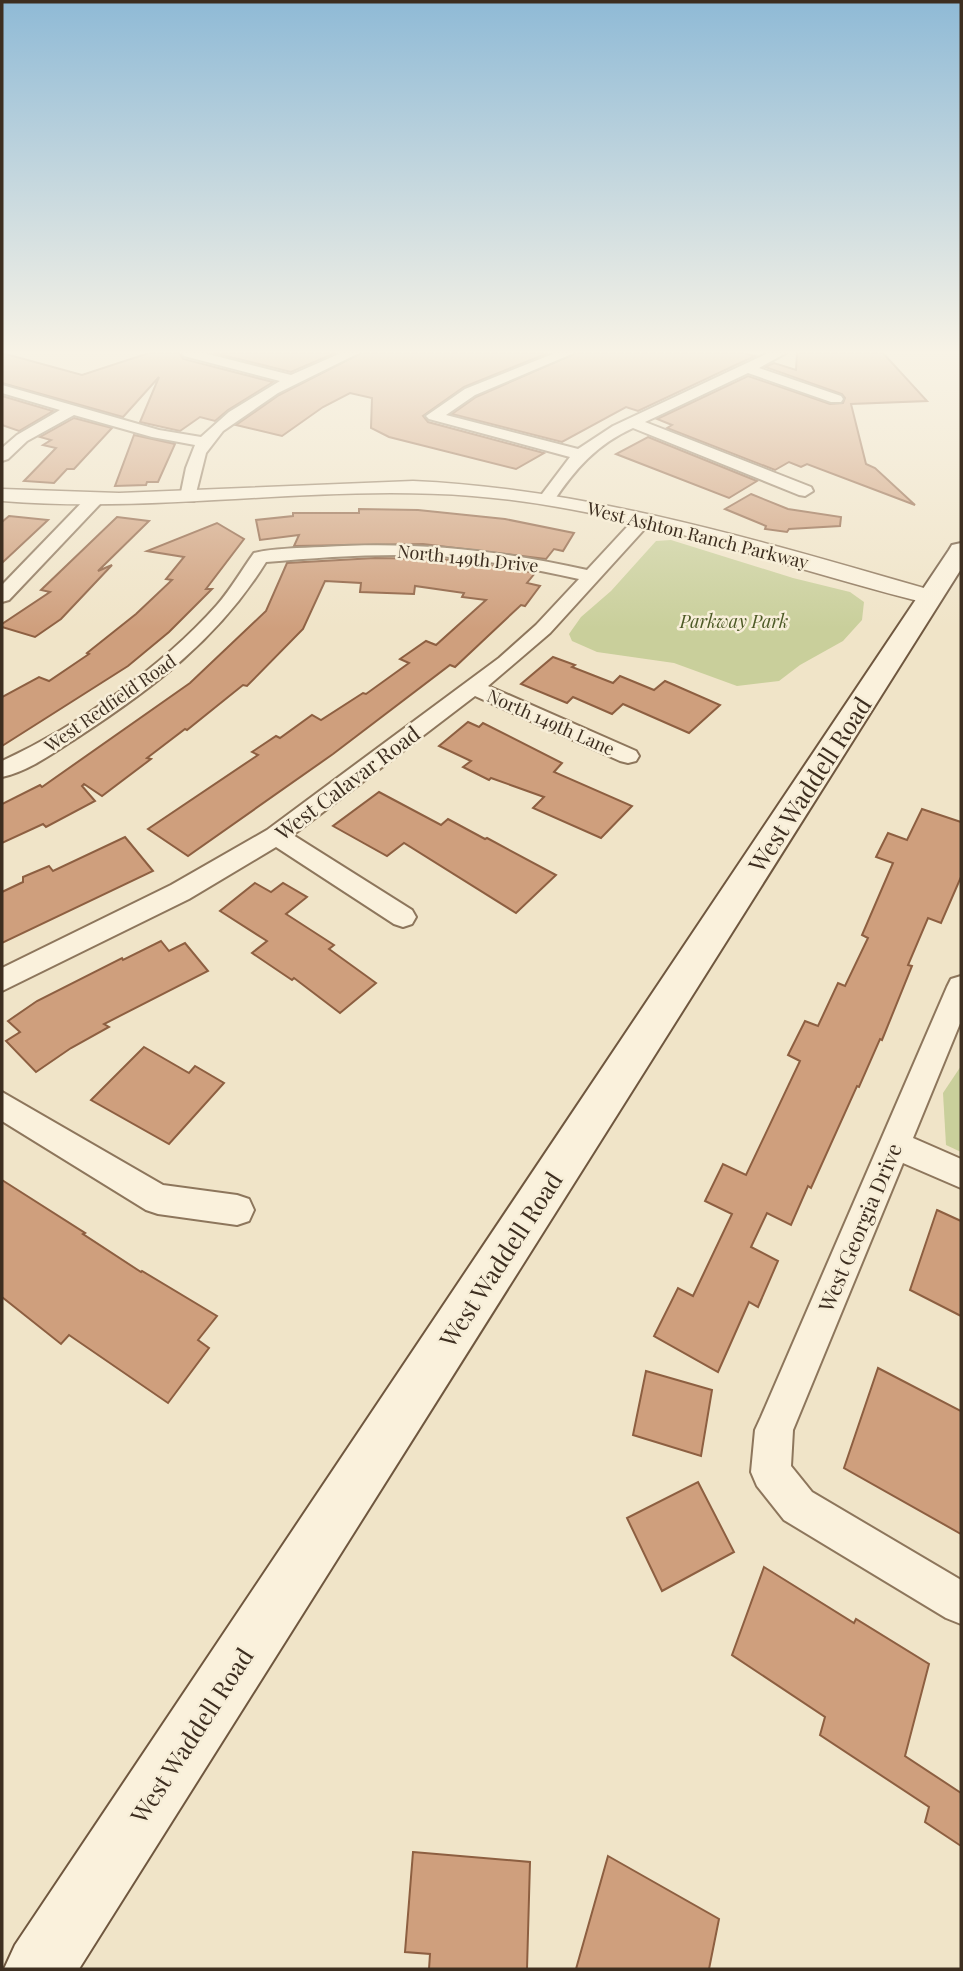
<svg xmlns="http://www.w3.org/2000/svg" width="963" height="1971" font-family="'Playfair Display',serif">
  <rect width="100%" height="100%" fill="#f0e4c8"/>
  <g fill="#c9cf9b">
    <polygon points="671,540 793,578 850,592 864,602 862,620 843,641 800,665 779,681 737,686 674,663 597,652 572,641 569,634 581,617 611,591 656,541"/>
    <polygon points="961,1066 961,1152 946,1145 943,1093"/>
  </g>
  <g fill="#cf9f7d" stroke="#8d5f41" stroke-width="2">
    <polygon points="2,353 82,375 149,353 179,353 183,359 273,382 228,410 215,421 200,417 180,431 140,422 159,377 123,417 2,383"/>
    <polygon points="214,353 335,353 291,372"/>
    <polygon points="361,353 548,353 464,387 423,416 428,422 544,453 516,469 389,437 371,428 372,398 350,393 323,407 282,436 236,425 279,395"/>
    <polygon points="576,353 744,353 755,356 638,411 626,407 562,442 452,414 476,397"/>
    <polygon points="797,353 883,353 927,401 851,404 866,464 875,468 915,505 807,464 801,467 789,462 775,470 667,428 672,425 657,419 748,376 830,404 843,403 845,398 842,394 765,367 774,363 796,370"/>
    <polygon points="2,396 53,411 19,431 2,425"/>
    <polygon points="74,418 112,428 74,469 67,469 54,483 24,481 56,448 43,445 51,440 40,437"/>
    <polygon points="134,435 175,444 158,482 147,482 146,485 115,486"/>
    <polygon points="648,437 757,481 729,498 616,454"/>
    <polygon points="751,494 788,509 841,517 840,526 789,529 787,532 765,529 766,526 725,509"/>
    <polygon points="359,509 418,510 505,519 574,533 563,551 554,549 546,559 423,544 294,546 299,535 260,540 256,520 293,516 293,513 359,513"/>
    <polygon points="9,516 48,520 2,563 2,522"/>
    <polygon points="117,517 149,521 98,571 112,565 61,619 35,637 2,627 2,624 50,592 41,590"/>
    <polygon points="217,523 244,539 206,589 212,589 169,632 128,666 2,746 2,697 39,677 49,681 89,654 87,653 136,614 172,580 166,579 184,557 147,551"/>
    <polygon points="375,558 440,559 509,568 535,573 527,583 540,586 525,606 521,605 455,667 450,665 333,754 188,856 148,829 258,755 252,752 276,736 280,738 312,715 321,720 363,693 366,694 409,663 400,659 426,641 436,645 486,600 462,597 464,593 415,586 414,594 360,592 361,583 325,581 303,629 247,686 243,685 187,730 185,729 147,758 151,759 102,796 84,784 82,786 95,801 46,827 43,824 2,843 2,804 40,785 42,787 190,683 266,611 287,563"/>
    <polygon points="553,657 575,665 572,667 613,683 620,676 654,690 665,681 720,705 689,733 623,704 612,714 573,697 567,703 521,684"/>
    <polygon points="468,722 479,727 483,723 562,763 554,772 632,806 601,838 533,808 544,797 491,778 489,780 463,767 471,761 439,746"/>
    <polygon points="379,792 441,825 448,819 485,839 487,838 556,875 516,913 404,843 387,856 333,826"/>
    <polygon points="922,809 961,822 961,877 941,923 928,918 908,965 912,966 882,1040 880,1039 859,1087 857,1086 811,1188 808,1186 791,1225 767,1213 751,1247 778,1261 758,1307 749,1302 718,1372 654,1336 678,1288 693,1296 732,1214 705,1201 723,1164 746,1175 800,1061 788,1055 805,1021 818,1026 838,983 845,986 868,938 862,935 893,863 876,857 888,833 907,840"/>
    <polygon points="125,837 153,871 2,943 2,892 23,882 23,877 49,866 53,871"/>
    <polygon points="255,883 271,892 283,883 307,897 286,914 334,945 329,949 376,983 340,1013 294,978 292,980 252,953 267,941 220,911"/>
    <polygon points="161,941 169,951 185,943 208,971 104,1024 109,1027 71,1048 36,1072 6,1041 20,1032 8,1021 37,1001 122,958 123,960"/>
    <polygon points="144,1047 189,1073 195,1066 224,1083 169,1144 91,1100"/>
    <polygon points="2,1180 85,1233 83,1234 141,1272 142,1271 217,1316 198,1340 209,1348 168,1403 69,1335 61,1344 2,1297"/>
    <polygon points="937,1210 961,1221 961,1316 910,1290"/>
    <polygon points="878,1368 961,1411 961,1534 844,1468"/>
    <polygon points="646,1371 712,1390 701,1456 633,1435"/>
    <polygon points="698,1482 734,1552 662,1591 627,1518"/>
    <polygon points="764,1567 854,1623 856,1619 929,1664 905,1756 961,1793 961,1846 925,1822 929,1807 820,1735 825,1717 732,1655"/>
    <polygon points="413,1852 530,1862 527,1969 429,1969 430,1954 405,1952"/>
    <polygon points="608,1856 719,1919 709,1969 576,1969"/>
  </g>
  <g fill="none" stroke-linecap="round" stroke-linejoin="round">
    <defs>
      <g id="minor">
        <polygon points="182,353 204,353 291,375 341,353 359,353 278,393 223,431 206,453 194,501 182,501 180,497 186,468 195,445 152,437 74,415 27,441 8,459 2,461 2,448 17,435 60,410 2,393 2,385 159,430 201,437 229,412 280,381 184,356"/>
        <path d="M555,353H574L475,395L446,415L578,449L613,426L768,353H786L759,368L841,396L843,399L841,402H831L748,373L645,422L811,487L813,491L805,496L799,495L633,428C596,445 575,469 553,502L547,503L539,498L570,457L429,419L426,416L465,389Z"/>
        <polygon points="95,494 101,495 103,499 101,503 9,600 2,602 2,585 89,495"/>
        <path d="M644,514L653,519L650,523L550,633L488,686L636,751L639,756L636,761L628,763L620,761L475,696L293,835L412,910L416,917L412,924L403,927L394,924L276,847L189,899L2,991V968L171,885L267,830L499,658L536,625L579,579C533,569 486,560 440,556C382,553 324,557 266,562C219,638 152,689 78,737C55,752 29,771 2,777V761C78,726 161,668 217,605C231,589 241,571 254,553C275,548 300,548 323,547C413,541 499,550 587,570L638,515Z"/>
        <polygon points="961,976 961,1021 913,1138 961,1159 961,1188 903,1163 793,1430 791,1466 812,1492 961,1580 961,1624 946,1618 784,1520 757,1486 751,1472 755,1430 761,1417 947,987 951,979"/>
        <polygon points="2,1092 163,1185 237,1195 249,1199 254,1210 249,1221 237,1225 158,1214 146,1210 2,1121"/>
      </g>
      <path id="tertiary" d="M413,481C593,489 766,543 938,592L942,597L938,602L930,604C779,567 629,508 472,496C315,484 159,514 2,501V489L119,493Z"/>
      <polygon id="secondary" points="961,543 961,569 79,1969 4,1969 15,1945 949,550 952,545"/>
    </defs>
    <use href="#minor" stroke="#8d765c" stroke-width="4"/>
    <use href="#tertiary" stroke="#8d765c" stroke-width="3"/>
    <use href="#secondary" stroke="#6f573f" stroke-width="4"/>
    <use href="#minor" fill="#faf1dc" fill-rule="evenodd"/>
    <use href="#tertiary" fill="#faf1dc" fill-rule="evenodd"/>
    <use href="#secondary" fill="#faf1dc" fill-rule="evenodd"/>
  </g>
  <linearGradient id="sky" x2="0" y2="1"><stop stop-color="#8fbad6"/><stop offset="0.56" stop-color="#f8f3e6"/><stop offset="1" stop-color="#f8f3e6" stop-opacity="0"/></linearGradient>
  <rect width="963" height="629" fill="url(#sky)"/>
  <g text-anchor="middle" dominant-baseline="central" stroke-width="5" stroke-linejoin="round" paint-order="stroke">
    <g font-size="18" fill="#3d2e20" stroke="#f7eed8">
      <text transform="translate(698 535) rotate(14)">West Ashton Ranch Parkway</text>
      <text transform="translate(468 558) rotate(6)">North 149th Drive</text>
      <text transform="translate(110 703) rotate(-35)">West Redfield Road</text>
      <text transform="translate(551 722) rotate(24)">North 149th Lane</text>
    </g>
    <g font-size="18" font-style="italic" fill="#4d5a26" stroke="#f7eed8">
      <text x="734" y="621">Parkway Park</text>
    </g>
    <g font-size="21" fill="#3d2e20" stroke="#f7eed8">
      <text transform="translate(347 782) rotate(-37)">West Calavar Road</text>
      <text transform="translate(859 1227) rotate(-67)">West Georgia Drive</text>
    </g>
    <g font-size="24" fill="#3d2e20" stroke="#f7eed8">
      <text transform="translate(809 784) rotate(-57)">West Waddell Road</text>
      <text transform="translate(500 1259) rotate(-57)">West Waddell Road</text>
      <text transform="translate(191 1735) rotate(-57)">West Waddell Road</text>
    </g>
  </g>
  <rect width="963" height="1971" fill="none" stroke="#3d2e20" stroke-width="7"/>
</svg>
